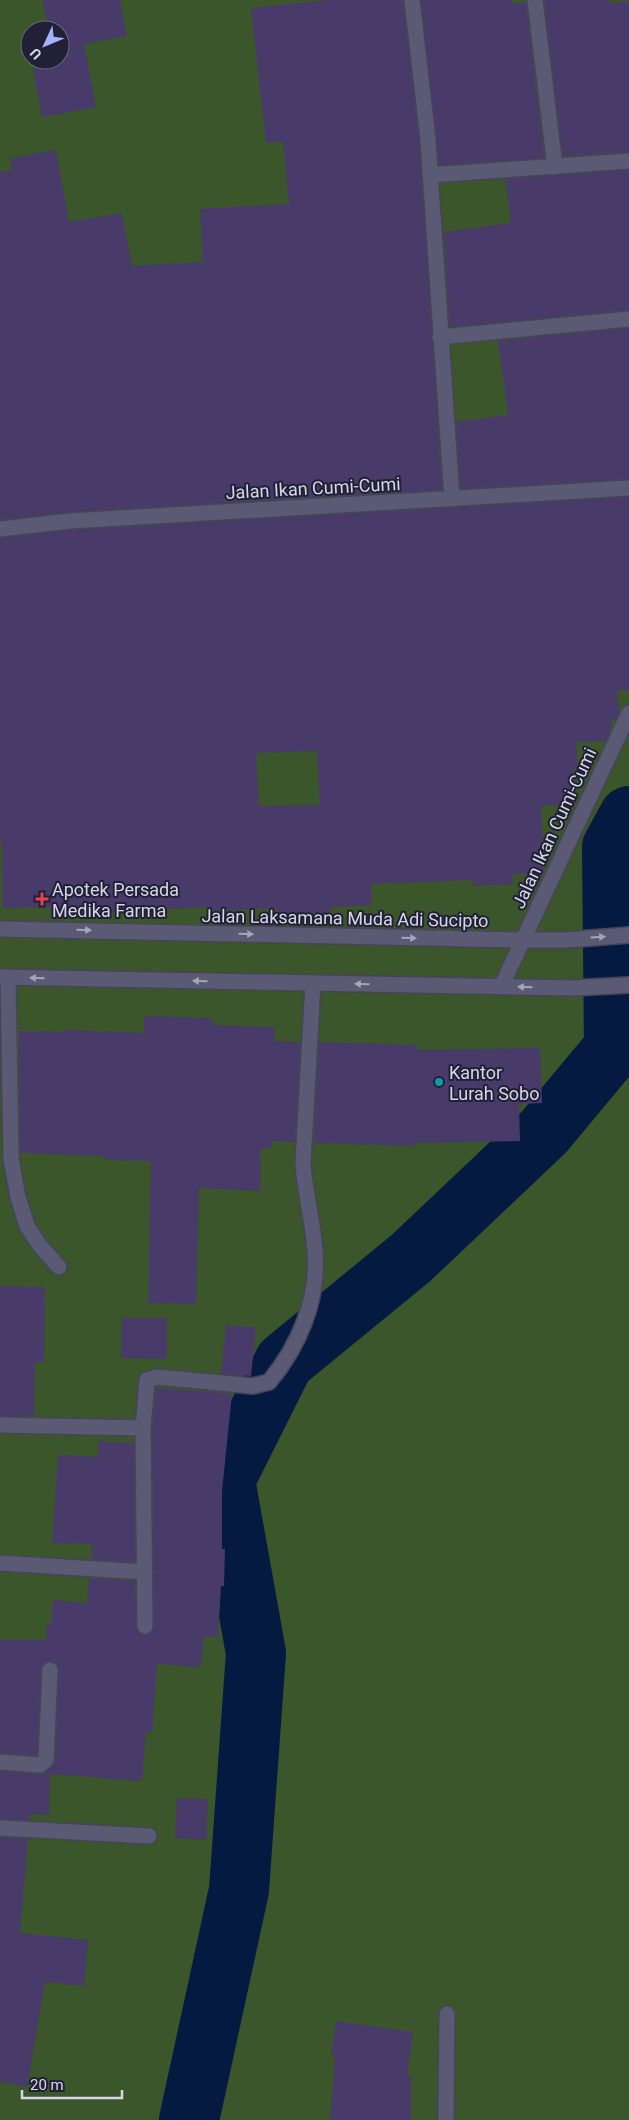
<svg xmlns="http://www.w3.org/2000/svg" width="629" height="2120" font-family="Roboto,sans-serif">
  <rect width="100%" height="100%" fill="#2a2940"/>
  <path fill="#3b562a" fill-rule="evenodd" d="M0,0H629V2120H0ZM30,30H60V60H30Z"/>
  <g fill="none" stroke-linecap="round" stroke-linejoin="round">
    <polyline stroke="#041a41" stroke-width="60" points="189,2120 239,1890 256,1653 225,1480 284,1362 411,1258 544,1132 614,1048 612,847 629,816"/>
  </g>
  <g fill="#493b69" fill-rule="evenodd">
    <polygon points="43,0 120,0 127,36 84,44 96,107 42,117 33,69 51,66 50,60 60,60 60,30 48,30"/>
    <polygon points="329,0 403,0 419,141 442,490 69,512 0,520 0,172 12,170 10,158 56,150 69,222 122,213 132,266 203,262 200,209 289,204 283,141 266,143 251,8"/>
    <polygon points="421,0 512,0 513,4 526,2 544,158 439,165"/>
    <polygon points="544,0 610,0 610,3 629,1 629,152 563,156"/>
    <polygon points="629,170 629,310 450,327 444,232 511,223 505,179"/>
    <polygon points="629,328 629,479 461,489 456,422 508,415 498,341"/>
    <path d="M629,497V690H617L619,713L616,719L611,720V729L606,741L576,742L578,769H574L575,804L541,806L544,873L513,874V884L473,886V880L371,884L372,905L330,907V913L278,914L277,908L207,911V907L58,915L57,907L3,908L2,843H0V538L71,530ZM317,751L320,805L259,806L256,753Z"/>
    <polygon points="144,1016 212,1018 212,1025 275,1027 274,1041 300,1042 295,1142 272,1141 272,1148 261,1147 260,1191 199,1188 196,1304 148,1303 151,1161 105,1160 105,1156 20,1153 19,1031 64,1032 64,1030 144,1033"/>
    <polygon points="319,1042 417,1045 417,1050 540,1048 542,1103 519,1104 520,1141 415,1143 414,1146 314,1143"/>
    <polygon points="0,1286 45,1287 44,1362 35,1362 34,1416 0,1416"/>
    <polygon points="122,1318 167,1318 167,1359 121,1358"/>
    <polygon points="226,1325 256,1328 251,1376 221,1374"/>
    <polygon points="156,1388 232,1394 222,1491 222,1549 225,1549 224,1586 221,1586 218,1637 204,1636 201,1667 157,1664 152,1733 146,1732 142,1781 50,1774 49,1815 30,1814 30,1820 0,1819 0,1771 40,1774 46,1772 55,1764 59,1670 58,1665 51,1661 45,1662 41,1669 37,1755 0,1753 0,1640 46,1640 47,1623 51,1624 53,1600 87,1603 89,1578 135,1581 137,1630 145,1635 149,1634 153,1630 152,1428"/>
    <polygon points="99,1441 134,1443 135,1562 91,1559 92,1544 52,1543 58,1455 98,1457"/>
    <polygon points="177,1798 208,1799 206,1840 175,1838"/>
    <polygon points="0,1837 28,1839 20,1933 88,1940 84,1986 45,1982 27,2087 0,2082"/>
    <polygon points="336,2021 413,2032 407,2075 411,2075 411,2120 330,2120 335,2056 331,2056"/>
  </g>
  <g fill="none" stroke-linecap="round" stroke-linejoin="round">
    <defs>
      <polyline id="service" points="8,977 11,1159 18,1197 27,1226 40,1246 59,1267"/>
      <g id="minor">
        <polyline points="412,0 428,140 452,499"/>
        <polyline points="535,0 555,167"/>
        <polyline points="430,175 629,161"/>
        <polyline points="440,337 629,319"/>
        <polyline points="0,529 70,521 629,488"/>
        <polyline points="501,987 629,713"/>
        <polyline points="0,1425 143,1428"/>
        <polyline points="0,1563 145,1572"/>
        <path d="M145,1626L143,1428L147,1380L157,1377L253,1386L269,1382C299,1346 319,1299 315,1251C313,1222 305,1193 303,1163L313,983"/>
        <polyline points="0,1762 40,1765 46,1760 50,1670"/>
        <polyline points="0,1828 149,1836"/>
        <polyline points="446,2120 447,2014"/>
      </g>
      <g id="secondary">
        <polyline points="0,929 523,940 566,940 629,935"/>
        <polyline points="0,977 573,988 629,985"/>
      </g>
    </defs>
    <use href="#service" stroke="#464558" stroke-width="18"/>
    <use href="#minor" stroke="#464558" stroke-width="18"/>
    <use href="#secondary" stroke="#464558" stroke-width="18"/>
    <use href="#service" stroke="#5a5a74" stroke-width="15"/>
    <use href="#minor" stroke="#5a5a74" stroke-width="15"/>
    <use href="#secondary" stroke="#5a5a74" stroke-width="15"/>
  </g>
  <defs><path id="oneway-solid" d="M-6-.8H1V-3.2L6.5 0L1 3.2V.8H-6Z" transform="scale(1.25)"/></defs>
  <g fill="#a4a5b8">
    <use href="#oneway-solid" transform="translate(84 930) rotate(1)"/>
    <use href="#oneway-solid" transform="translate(246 934) rotate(1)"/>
    <use href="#oneway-solid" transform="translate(598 937) rotate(-4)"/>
    <use href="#oneway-solid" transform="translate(409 938) rotate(1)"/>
    <use href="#oneway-solid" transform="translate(37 978) rotate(-179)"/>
    <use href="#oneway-solid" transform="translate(200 981) rotate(-179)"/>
    <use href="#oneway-solid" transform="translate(362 984) rotate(-179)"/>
    <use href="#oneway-solid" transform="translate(525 987) rotate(-179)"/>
  </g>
  <path fill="#e0444e" stroke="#212036" stroke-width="2" d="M39.5 891.5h5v5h5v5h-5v5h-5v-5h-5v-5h5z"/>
  <circle fill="#0f9aa8" stroke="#212036" stroke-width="2" cx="439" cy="1082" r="5"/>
  <g text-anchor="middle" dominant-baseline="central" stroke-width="4" stroke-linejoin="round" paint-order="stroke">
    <g font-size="18" fill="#d6d7e6" stroke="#212036">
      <text transform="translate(313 488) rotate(-3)">Jalan Ikan Cumi-Cumi</text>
      <text transform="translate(554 828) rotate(-65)">Jalan Ikan Cumi-Cumi</text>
      <text transform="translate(345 918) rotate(1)">Jalan Laksamana Muda Adi Sucipto</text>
    </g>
    <g font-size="18" fill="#d6d7e6" stroke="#212036" text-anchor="start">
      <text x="52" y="889">Apotek Persada<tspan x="52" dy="21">Medika Farma</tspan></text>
      <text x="449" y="1072">Kantor<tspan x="449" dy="21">Lurah Sobo</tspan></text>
    </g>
  </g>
  <g transform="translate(45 45) rotate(226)"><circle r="24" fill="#212036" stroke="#69697c"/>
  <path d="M0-4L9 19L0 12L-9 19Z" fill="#a3b2fd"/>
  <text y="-8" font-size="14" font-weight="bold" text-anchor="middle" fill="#d6d7e6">U</text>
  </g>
  <path d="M22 2090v8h100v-8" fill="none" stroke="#d6d7e6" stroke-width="2.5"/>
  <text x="30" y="2090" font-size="15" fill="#d6d7e6" stroke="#212036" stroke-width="4" paint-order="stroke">20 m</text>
</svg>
